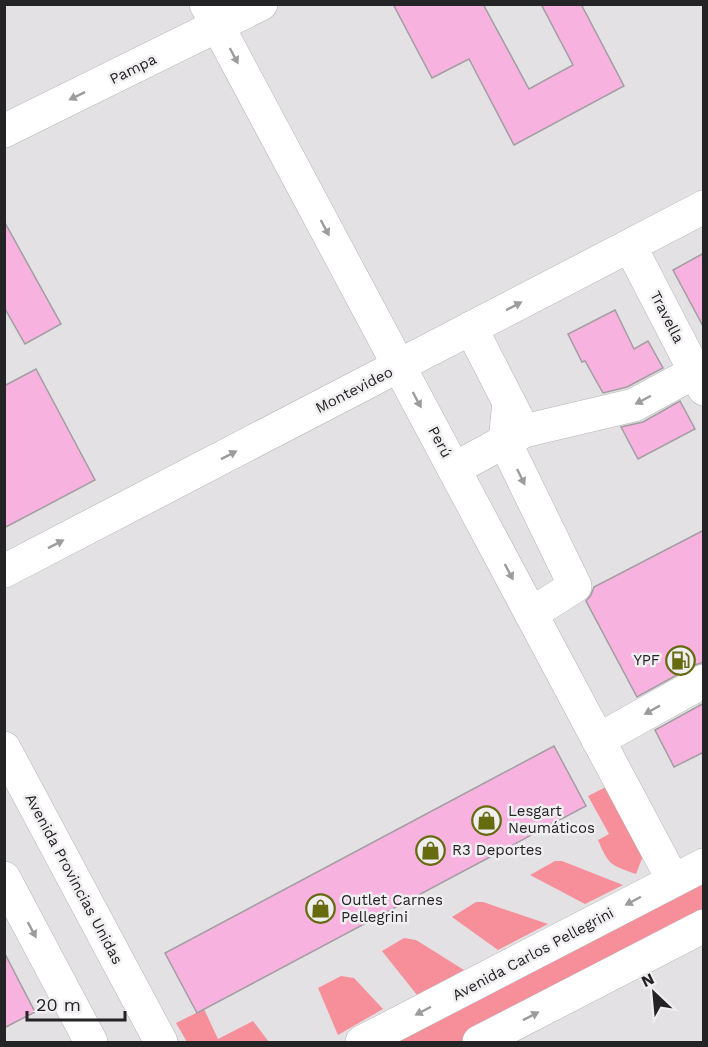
<svg xmlns="http://www.w3.org/2000/svg" width="708" height="1047" font-family="'Work Sans',sans-serif">
  <rect width="100%" height="100%" fill="#e3e1e4"/>
  <g fill="#f68f99">
    <path d="M614,783L645,851L636,874C611,865 609,866 598,840L609,834L588,796Z"/>
    <polygon points="555,861 562,861 623,885 585,904 530,875"/>
    <polygon points="703,865 704,926 479,1042 362,1042"/>
    <polygon points="476,902 483,902 548,924 498,950 452,917"/>
    <polygon points="404,938 416,940 464,970 417,995 382,951"/>
    <polygon points="341,976 354,978 383,1009 338,1035 318,988"/>
    <polygon points="204,1009 218,1039 253,1021 269,1042 187,1042 176,1023"/>
  </g>
  <g fill="#f8b2df" stroke="#a19ea0" stroke-width="1.5">
    <polygon points="393,4 483,4 529,89 573,65 541,4 581,4 624,86 514,145 469,59 432,78"/>
    <polygon points="4,221 61,324 25,344 4,307"/>
    <polygon points="704,253 704,328 673,270"/>
    <polygon points="615,310 634,349 648,341 663,368 627,387 603,393 585,361 582,362 568,334"/>
    <polygon points="36,369 95,480 4,528 4,386"/>
    <polygon points="680,401 695,429 638,459 621,427 643,422"/>
    <polygon points="704,530 704,662 695,665 637,697 586,601 591,595 594,587"/>
    <polygon points="704,703 704,752 674,767 655,730"/>
    <polygon points="554,746 586,806 197,1013 165,953"/>
    <polygon points="4,952 35,1012 4,1028"/>
  </g>
  <g fill="none" stroke-linecap="round" stroke-linejoin="round">
    <defs>
      <g id="minor">
        <polyline points="206,4 673,880"/>
        <polyline points="4,131 261,4"/>
        <polyline points="630,246 704,389"/>
        <polyline points="471,328 518,420"/>
        <polyline points="509,402 505,442 575,586 531,614"/>
        <polyline points="454,469 524,431 634,405 695,372"/>
        <polyline points="4,571 704,207"/>
        <polyline points="598,740 704,681"/>
      </g>
      <g id="major">
        <polyline points="4,748 161,1042"/>
        <polyline points="4,878 91,1042"/>
        <polyline points="362,1042 704,865"/>
        <polyline points="479,1042 704,926"/>
      </g>
    </defs>
    <use href="#minor" stroke="#b5b4b7" stroke-width="34"/>
    <use href="#major" stroke="#b5b4b7" stroke-width="34"/>
    <use href="#minor" stroke="#fff" stroke-width="33"/>
    <use href="#major" stroke="#fff" stroke-width="33"/>
  </g>
  <defs><path id="oneway-solid" d="M-6-.8H1V-3.2L6.5 0L1 3.2V.8H-6Z" transform="scale(1.5)"/></defs>
  <g fill="#9c9c9d">
    <use href="#oneway-solid" transform="translate(234 56) rotate(62)"/>
    <use href="#oneway-solid" transform="translate(77 96) rotate(154)"/>
    <use href="#oneway-solid" transform="translate(325 228) rotate(62)"/>
    <use href="#oneway-solid" transform="translate(514 306) rotate(-27)"/>
    <use href="#oneway-solid" transform="translate(417 400) rotate(62)"/>
    <use href="#oneway-solid" transform="translate(643 400) rotate(152)"/>
    <use href="#oneway-solid" transform="translate(229 455) rotate(-27)"/>
    <use href="#oneway-solid" transform="translate(521 477) rotate(64)"/>
    <use href="#oneway-solid" transform="translate(56 544) rotate(-27)"/>
    <use href="#oneway-solid" transform="translate(509 572) rotate(62)"/>
    <use href="#oneway-solid" transform="translate(652 710) rotate(151)"/>
    <use href="#oneway-solid" transform="translate(633 901) rotate(152)"/>
    <use href="#oneway-solid" transform="translate(32 930) rotate(62)"/>
    <use href="#oneway-solid" transform="translate(423 1011) rotate(152)"/>
    <use href="#oneway-solid" transform="translate(531 1016) rotate(-27)"/>
  </g>
  <defs>
    <symbol id="fuel-ring" viewBox="-11 -11 22 22"><circle r="9.5" fill="#f0eef1" stroke="#656b0e" stroke-width="1.5"/><path d="M-5.5-6h7V0h2V4h1.3V-2.5L3-4.5l.8-.8L6-3V5H2.5V1h-1V6h-7ZM-4.2-4.7v3.2H.2V-4.7Z" fill="#656b0e"/></symbol>
    <symbol id="shop-ring" viewBox="-11 -11 22 22"><circle r="9.5" fill="#f0eef1" stroke="#656b0e" stroke-width="1.5"/><path d="M-5-2.5h2.3a2.7 3.5 0 0 1 5.4 0H5L5.5 6h-11ZM-1.5-2.5h3a1.5 2.3 0 0 0-3 0Z" fill="#656b0e"/></symbol>
  </defs>
  <g fill-rule="evenodd">
    <use href="#fuel-ring" x="664" y="644" width="33" height="33"/>
    <use href="#shop-ring" x="470" y="804" width="33" height="33"/>
    <use href="#shop-ring" x="414" y="834" width="33" height="33"/>
    <use href="#shop-ring" x="304" y="892" width="33" height="33"/>
  </g>
  <g text-anchor="middle" dominant-baseline="central" stroke-width="5" stroke-linejoin="round" paint-order="stroke">
    <g font-size="15" fill="#242325" stroke="#f0eef1">
      <text transform="translate(133 69) rotate(-26)">Pampa</text>
      <text transform="translate(667 317) rotate(63)">Travella</text>
      <text transform="translate(354 390) rotate(-27)">Montevideo</text>
      <text transform="translate(440 442) rotate(62)">Perú</text>
      <text transform="translate(74 879) rotate(62)">Avenida Provincias Unidas</text>
      <text transform="translate(533 954) rotate(-28)">Avenida Carlos Pellegrini</text>
    </g>
    <g font-size="15" fill="#242325" stroke="#f0eef1" text-anchor="start">
      <text x="660" y="660" text-anchor="end">YPF</text>
      <text x="508" y="811">Lesgart<tspan x="508" dy="17">Neumáticos</tspan></text>
      <text x="452" y="850">R3 Deportes</text>
      <text x="341" y="900">Outlet Carnes<tspan x="341" dy="17">Pellegrini</tspan></text>
    </g>
  </g>
  <rect width="708" height="1047" fill="none" stroke="#242325" stroke-width="12"/>
  <g transform="translate(654 993) rotate(334)" stroke="#f0eef1" stroke-width="4.5" paint-order="stroke">
  <path d="M0-4.5L10 22L0 15L-10 22Z" fill="#242325"/>
  <text y="-9" font-size="16" font-weight="bold" text-anchor="middle" fill="#242325">N</text>
  </g>
  <path d="M27 1011v9h98v-9" fill="none" stroke="#242325" stroke-width="3"/>
  <text x="36" y="1011" font-size="18" fill="#242325" stroke="#f0eef1" stroke-width="4.5" paint-order="stroke">20 m</text>
</svg>
